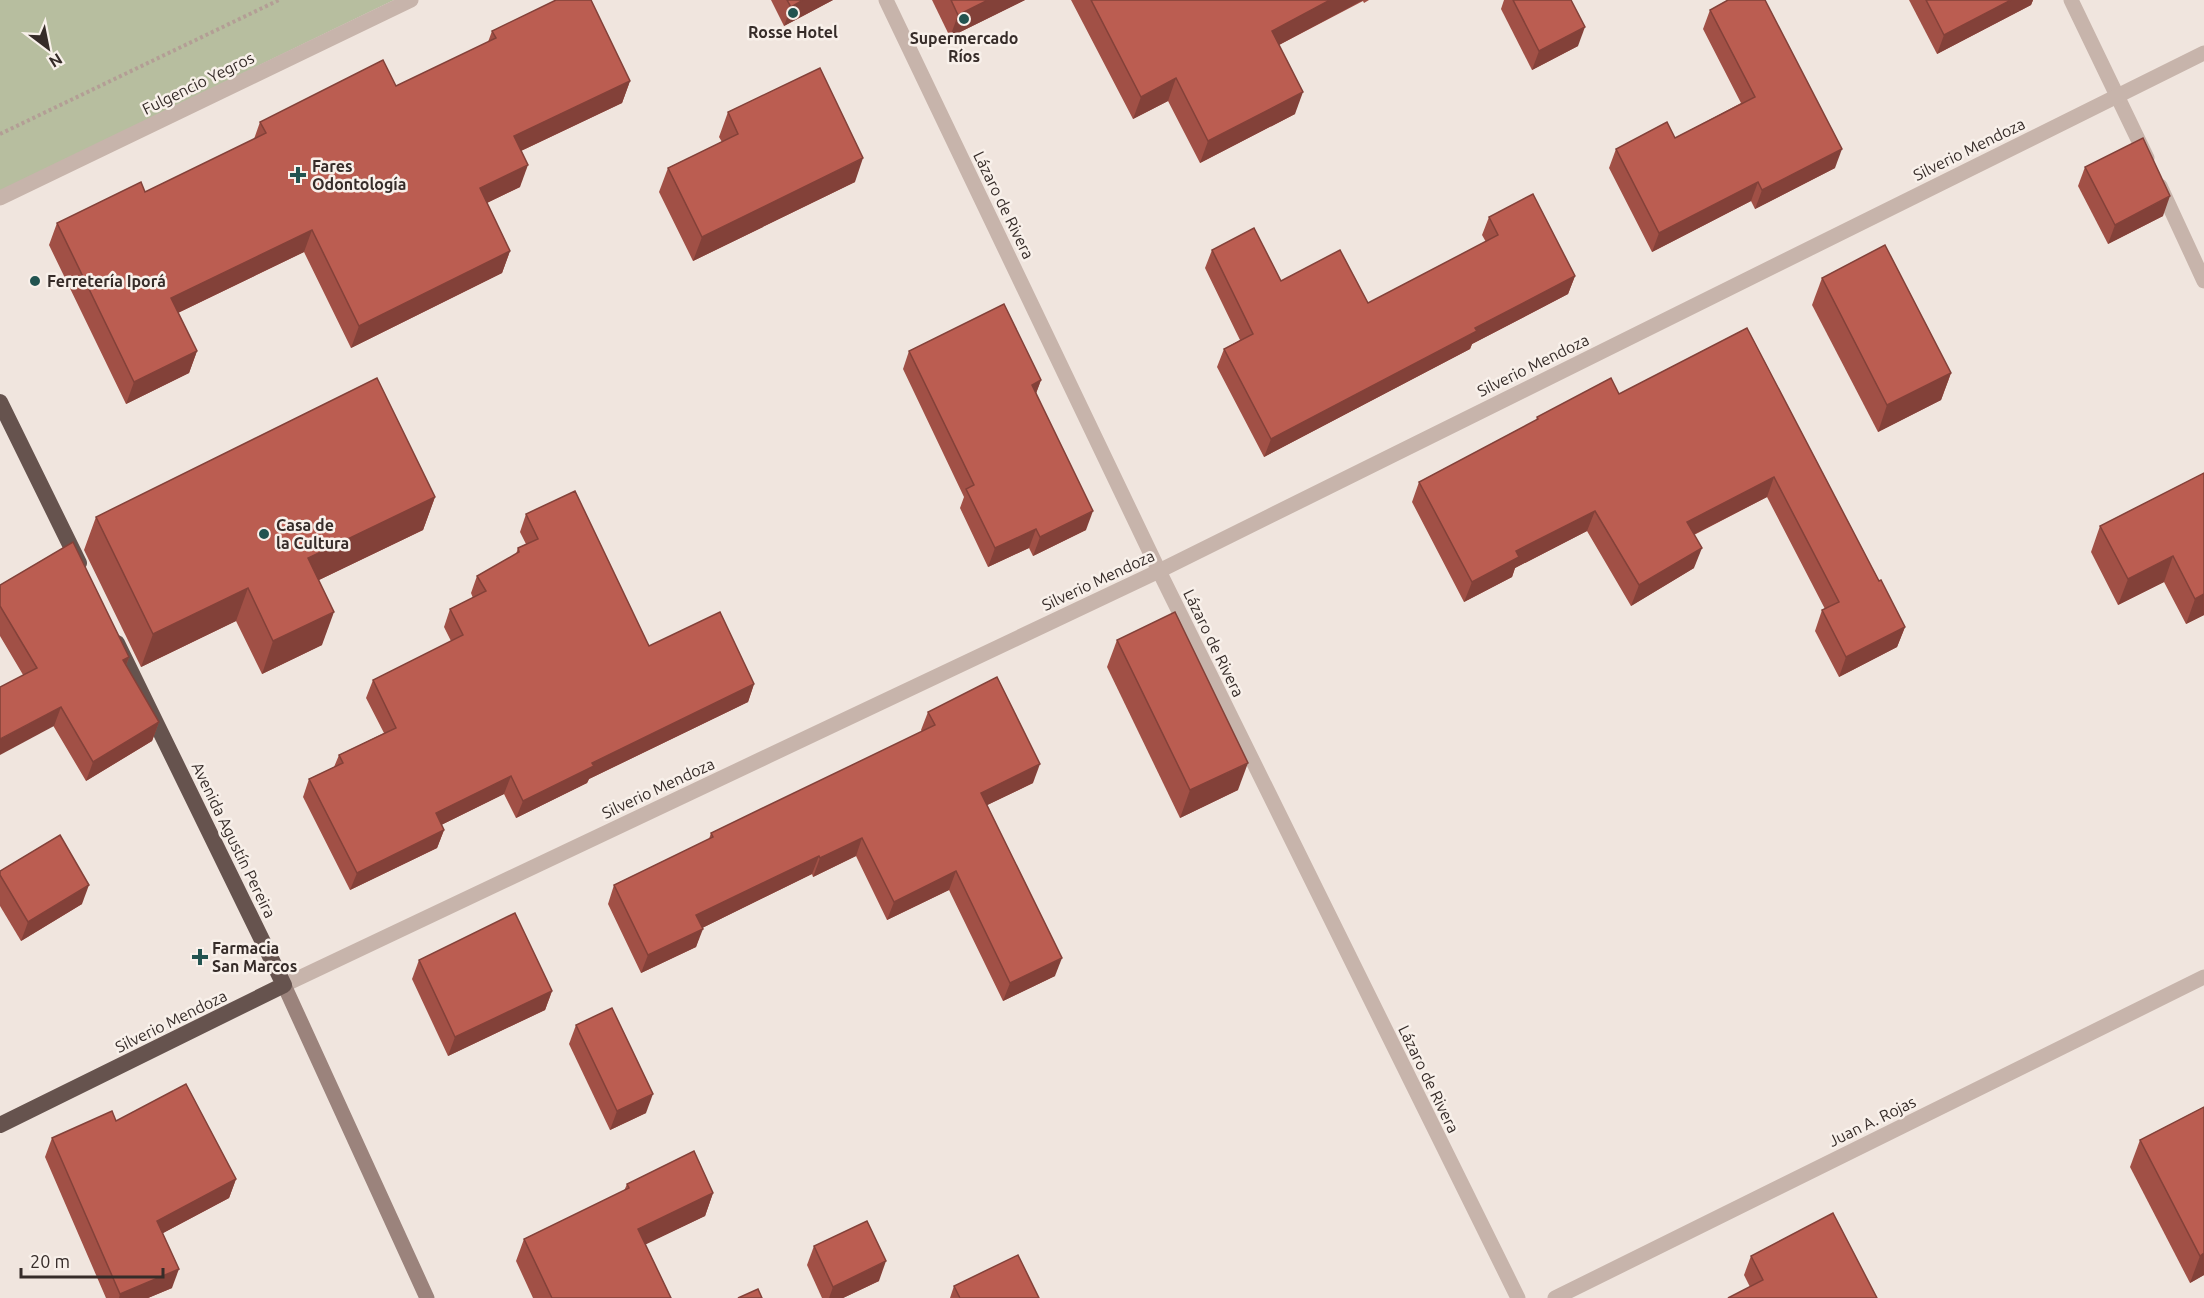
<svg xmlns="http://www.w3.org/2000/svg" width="2204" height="1298" font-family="Ubuntu,sans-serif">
  <rect width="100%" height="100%" fill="#f0e5de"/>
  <polygon fill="#b7be9f" points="0,0 394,0 0,191"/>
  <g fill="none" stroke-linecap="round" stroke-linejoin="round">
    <polyline stroke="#b39e95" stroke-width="4" stroke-dasharray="3 3" stroke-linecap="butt" points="0,134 279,0"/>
    <g stroke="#c7b4ab" stroke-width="15">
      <polyline points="886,0 1159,571 1518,1298"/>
      <polyline points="2071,0 2147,158"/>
      <polyline points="2160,186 2204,281"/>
      <polyline points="0,198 411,0"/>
      <polyline points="284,985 1159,571 2204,53"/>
      <polyline points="1555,1298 2204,977"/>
    </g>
    <polyline stroke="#9b837c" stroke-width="15" points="284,985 427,1298"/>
    <g stroke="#66534e" stroke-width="16">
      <polyline points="0,402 79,563"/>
      <polyline points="0,1125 284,985 117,643"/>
    </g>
  </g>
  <g fill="#a15046">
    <polygon points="771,0 833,0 784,26"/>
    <polygon points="932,0 1025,0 950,37"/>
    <polygon points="1071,0 1369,0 1364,3 1363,1 1279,45 1295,114 1200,163 1168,101 1133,119"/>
    <polygon points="1504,0 1571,0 1578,46 1532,70 1501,9"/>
    <polygon points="1909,0 2033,0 2031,5 1937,54"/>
    <polygon points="1710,10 1835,168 1755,209 1751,201 1652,252 1609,168 1616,149 1675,138 1741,103 1703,29"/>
    <polygon points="492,31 630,81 622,103 521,151 520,187 487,203 510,251 502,273 351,348 304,252 178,313 197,351 189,373 126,404 49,245 57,223 145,192 254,139 260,122 396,86 488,42"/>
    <polygon points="728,112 855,182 693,261 659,192 668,168 722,142 719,137"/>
    <polygon points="2085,167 2163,216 2108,244 2078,186"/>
    <polygon points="1489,217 1575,276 1568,294 1472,344 1470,349 1264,457 1217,367 1224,349 1240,340 1205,268 1212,250 1281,281 1368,303 1486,242 1482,235"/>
    <polygon points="1822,278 1951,373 1941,400 1878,432 1812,305"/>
    <polygon points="1747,328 1879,581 1905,627 1897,647 1839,677 1815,631 1822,610 1825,609 1767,497 1694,535 1694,568 1631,606 1587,531 1515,568 1512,577 1464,602 1412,502 1419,482 1536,421 1537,417 1619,394"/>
    <polygon points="909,351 1041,380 1036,393 1086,530 1033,556 1029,548 988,567 960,508 964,497 903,369"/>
    <polygon points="2204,473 2204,615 2186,624 2164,582 2118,605 2091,552 2100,526"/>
    <polygon points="435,497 423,530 319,580 322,645 262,674 236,621 141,667 84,550 96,517"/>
    <polygon points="526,514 649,646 754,684 748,702 589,779 587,783 516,818 504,794 441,825 444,830 437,848 350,890 303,797 309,779 334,767 339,755 384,733 366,698 373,680 451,641 444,627 450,609 473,598 471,593 477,576 516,554 518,548 526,544 520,532"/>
    <polygon points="0,585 129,657 126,666 159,722 152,741 86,781 0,636"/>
    <polygon points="1117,640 1238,790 1180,818 1107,667"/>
    <polygon points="928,712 1033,783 987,805 1055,976 1003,1001 949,890 887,920 856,856 813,877 812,874 702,928 696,947 641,973 608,904 614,885 709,839 711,833 922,732 921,730"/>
    <polygon points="0,871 82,904 21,941 0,906"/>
    <polygon points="419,960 552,991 545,1010 448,1056 412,979"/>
    <polygon points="576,1025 646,1113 610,1130 569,1044"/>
    <polygon points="2204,1107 2204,1275 2190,1283 2130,1167 2140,1140"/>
    <polygon points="116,1121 236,1179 229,1198 163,1233 172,1288 148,1298 106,1298 45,1157 52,1138"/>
    <polygon points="627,1184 713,1193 705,1216 645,1244 671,1298 533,1298 516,1261 524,1239 624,1191"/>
    <polygon points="814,1246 879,1281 843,1298 822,1298 807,1265"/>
    <polygon points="1751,1256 1877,1298 1750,1287 1744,1275"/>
    <polygon points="954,1286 1039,1298 950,1298"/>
  </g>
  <g fill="#834139">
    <polygon points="803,0 833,0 784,26 791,7"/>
    <polygon points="988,0 1025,0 950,37 958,15"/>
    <polygon points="1330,0 1363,0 1264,53 1272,31"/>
    <polygon points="2011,0 2033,0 2031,5 1937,54 1944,35"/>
    <polygon points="1585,27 1578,46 1532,70 1539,51"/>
    <polygon points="1176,78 1168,101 1133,119 1141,97"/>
    <polygon points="630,81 622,103 506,158 514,136"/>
    <polygon points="1303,92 1295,114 1200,163 1208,141"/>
    <polygon points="1842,149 1835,168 1755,209 1762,190"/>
    <polygon points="863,158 855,182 693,261 702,237"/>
    <polygon points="528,165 520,187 472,210 480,188"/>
    <polygon points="1758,182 1751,201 1652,252 1659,233"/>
    <polygon points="2170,196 2163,216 2108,244 2115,225"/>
    <polygon points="312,230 304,252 163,320 171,298"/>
    <polygon points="510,251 502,273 351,348 359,326"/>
    <polygon points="1575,276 1568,294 1472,344 1470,349 1264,457 1271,439 1475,328"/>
    <polygon points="197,351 189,373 126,404 134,382"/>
    <polygon points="1951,373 1941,400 1878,432 1887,405"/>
    <polygon points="1041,380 1034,399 1032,385"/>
    <polygon points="1774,477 1767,497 1679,542 1687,522"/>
    <polygon points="435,497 423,530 296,591 308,558"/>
    <polygon points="1093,511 1086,530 1033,556 1040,537"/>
    <polygon points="1595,511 1587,531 1515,568 1512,577 1464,602 1472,582 1516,551"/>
    <polygon points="1036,529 1029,548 988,567 995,548"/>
    <polygon points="1702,548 1694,568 1631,606 1639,585"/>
    <polygon points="2173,556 2164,582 2118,605 2128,579"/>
    <polygon points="248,588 236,621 141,667 153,634"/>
    <polygon points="2204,594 2204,615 2186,624 2195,599"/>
    <polygon points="334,612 322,645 262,674 273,641"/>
    <polygon points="1905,627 1897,647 1839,677 1846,657"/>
    <polygon points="129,657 122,676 123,660"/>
    <polygon points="754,684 748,702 589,779 587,783 516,818 523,801 592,763"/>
    <polygon points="61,707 54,726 0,755 0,739"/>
    <polygon points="159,722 152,741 86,781 93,762"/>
    <polygon points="1248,763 1238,790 1180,818 1190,790"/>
    <polygon points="1040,764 1033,783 975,811 981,793"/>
    <polygon points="511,776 504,794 429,831 436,813"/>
    <polygon points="444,830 437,848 350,890 357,873"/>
    <polygon points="862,838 856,856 813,877 820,858"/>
    <polygon points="819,856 812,874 690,934 696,915"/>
    <polygon points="956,871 949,890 887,920 894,902"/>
    <polygon points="89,885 82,904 21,941 28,922"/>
    <polygon points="703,929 696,947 641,973 648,955"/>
    <polygon points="1062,958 1055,976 1003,1001 1010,983"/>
    <polygon points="552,991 545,1010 448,1056 455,1037"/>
    <polygon points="653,1094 646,1113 610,1130 617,1111"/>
    <polygon points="236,1179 229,1198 150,1240 157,1221"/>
    <polygon points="713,1193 705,1216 630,1252 638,1229"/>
    <polygon points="2204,1253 2204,1275 2190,1283 2200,1256"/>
    <polygon points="886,1261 879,1281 843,1298 829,1298 833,1287"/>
    <polygon points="179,1269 172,1288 148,1298 119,1298 120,1294"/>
  </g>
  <g fill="#bb5d51" stroke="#834139" stroke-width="1.5">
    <polygon points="556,0 591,0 630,81 514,136 528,165 480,188 510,251 359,326 312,230 171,298 197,351 134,382 57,223 141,182 145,192 266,133 260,122 383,60 396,86 496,38 492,31"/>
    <polygon points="787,0 803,0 791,7"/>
    <polygon points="951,0 988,0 958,15"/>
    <polygon points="1091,0 1330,0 1272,31 1303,92 1208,141 1176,78 1141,97"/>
    <polygon points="1513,0 1571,0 1585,27 1539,51"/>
    <polygon points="1728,0 1765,0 1842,149 1762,190 1758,182 1659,233 1616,149 1667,122 1675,138 1755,97 1710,10"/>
    <polygon points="1926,0 2011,0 1944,35"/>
    <polygon points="820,68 863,158 702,237 668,168 738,134 728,112"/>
    <polygon points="2143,138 2170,196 2115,225 2085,167"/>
    <polygon points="1533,194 1575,276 1475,328 1477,331 1271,439 1224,349 1253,334 1212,250 1254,228 1281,281 1340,250 1368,303 1498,235 1489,217"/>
    <polygon points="1885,245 1951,373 1887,405 1822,278"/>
    <polygon points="1004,304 1041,380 1032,385 1093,511 1040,537 1036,529 995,548 966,489 974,485 909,351"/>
    <polygon points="1747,328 1879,581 1881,580 1905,627 1846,657 1822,610 1839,602 1774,477 1687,522 1702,548 1639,585 1595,511 1516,551 1519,557 1472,582 1419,482 1538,419 1537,417 1611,378 1619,394"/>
    <polygon points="377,378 435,497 308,558 334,612 273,641 248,588 153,634 96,517"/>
    <polygon points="2204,473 2204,594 2195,599 2173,556 2128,579 2100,526"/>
    <polygon points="575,491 649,646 720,612 754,684 592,763 594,766 523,801 511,776 436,813 444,830 357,873 309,779 343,763 339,755 396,728 373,680 463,635 450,609 486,591 477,576 519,552 518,548 538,539 526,514"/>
    <polygon points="73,542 129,657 123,660 159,722 93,762 61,707 0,739 0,687 37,668 0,606 0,585"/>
    <polygon points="1175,612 1248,763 1190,790 1117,640"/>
    <polygon points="997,677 1040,764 981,793 1062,958 1010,983 956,871 894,902 862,838 820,858 819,856 696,915 703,929 648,955 614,885 713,837 711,833 935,725 928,712"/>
    <polygon points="60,835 89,885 28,922 0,875 0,871"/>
    <polygon points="515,913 552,991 455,1037 419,960"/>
    <polygon points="612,1008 653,1094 617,1111 576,1025"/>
    <polygon points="186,1084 236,1179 157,1221 179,1269 120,1294 52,1138 112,1111 116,1121"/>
    <polygon points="2204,1107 2204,1253 2200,1256 2140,1140"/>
    <polygon points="694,1151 713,1193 638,1229 671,1298 552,1298 524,1239 629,1188 627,1184"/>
    <polygon points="1833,1213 1877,1298 1728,1298 1763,1280 1751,1256"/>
    <polygon points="867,1221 886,1261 833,1287 814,1246"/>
    <polygon points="1018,1255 1039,1298 960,1298 954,1286"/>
    <polygon points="758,1289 762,1298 738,1298"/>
  </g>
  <g fill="#225350" stroke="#f8f0ea" stroke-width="2">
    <circle cx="793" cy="13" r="6"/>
    <circle cx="964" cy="19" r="6"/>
    <path d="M295 166h6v6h6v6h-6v6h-6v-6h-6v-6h6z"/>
    <circle cx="35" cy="281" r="6"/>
    <circle cx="264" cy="534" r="6"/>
    <path d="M197 948h6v6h6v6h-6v6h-6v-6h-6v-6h6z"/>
  </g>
  <g text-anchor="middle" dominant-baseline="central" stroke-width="5" stroke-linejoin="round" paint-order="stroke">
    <g font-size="16" font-weight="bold" fill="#362c29" stroke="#f8f0ea" text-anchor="start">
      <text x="793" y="32" text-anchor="middle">Rosse Hotel</text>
      <text x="964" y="38" text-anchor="middle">Supermercado<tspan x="964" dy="18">Ríos</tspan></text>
      <text x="312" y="166">Fares<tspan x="312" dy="18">Odontología</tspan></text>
      <text x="47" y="281">Ferretería Iporá</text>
      <text x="276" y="525">Casa de<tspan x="276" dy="18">la Cultura</tspan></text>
      <text x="212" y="948">Farmacia<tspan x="212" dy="18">San Marcos</tspan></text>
    </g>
    <g font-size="16" fill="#362c29" stroke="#f8f0ea">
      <text transform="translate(198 83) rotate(-26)">Fulgencio Yegros</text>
      <text transform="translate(1969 149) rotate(-26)">Silverio Mendoza</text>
      <text transform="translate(1004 205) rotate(64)">Lázaro de Rivera</text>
      <text transform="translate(1533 365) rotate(-26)">Silverio Mendoza</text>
      <text transform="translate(1098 580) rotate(-25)">Silverio Mendoza</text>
      <text transform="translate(1214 643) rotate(64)">Lázaro de Rivera</text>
      <text transform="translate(658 788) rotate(-25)">Silverio Mendoza</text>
      <text transform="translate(234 840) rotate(64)">Avenida Agustín Pereira</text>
      <text transform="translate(171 1021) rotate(-26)">Silverio Mendoza</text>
      <text transform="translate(1429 1079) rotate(64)">Lázaro de Rivera</text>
      <text transform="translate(1872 1121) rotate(-26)">Juan A. Rojas</text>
    </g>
  </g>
  <g transform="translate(48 48) rotate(148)" stroke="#f8f0ea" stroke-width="4.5" paint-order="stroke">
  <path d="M0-4.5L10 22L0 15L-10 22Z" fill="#362c29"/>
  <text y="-9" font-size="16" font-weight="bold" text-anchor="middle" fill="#362c29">N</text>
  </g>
  <path d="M21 1268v9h142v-9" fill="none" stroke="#362c29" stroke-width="3"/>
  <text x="30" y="1268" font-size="18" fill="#362c29" stroke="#f8f0ea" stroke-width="4.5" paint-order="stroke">20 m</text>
</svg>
